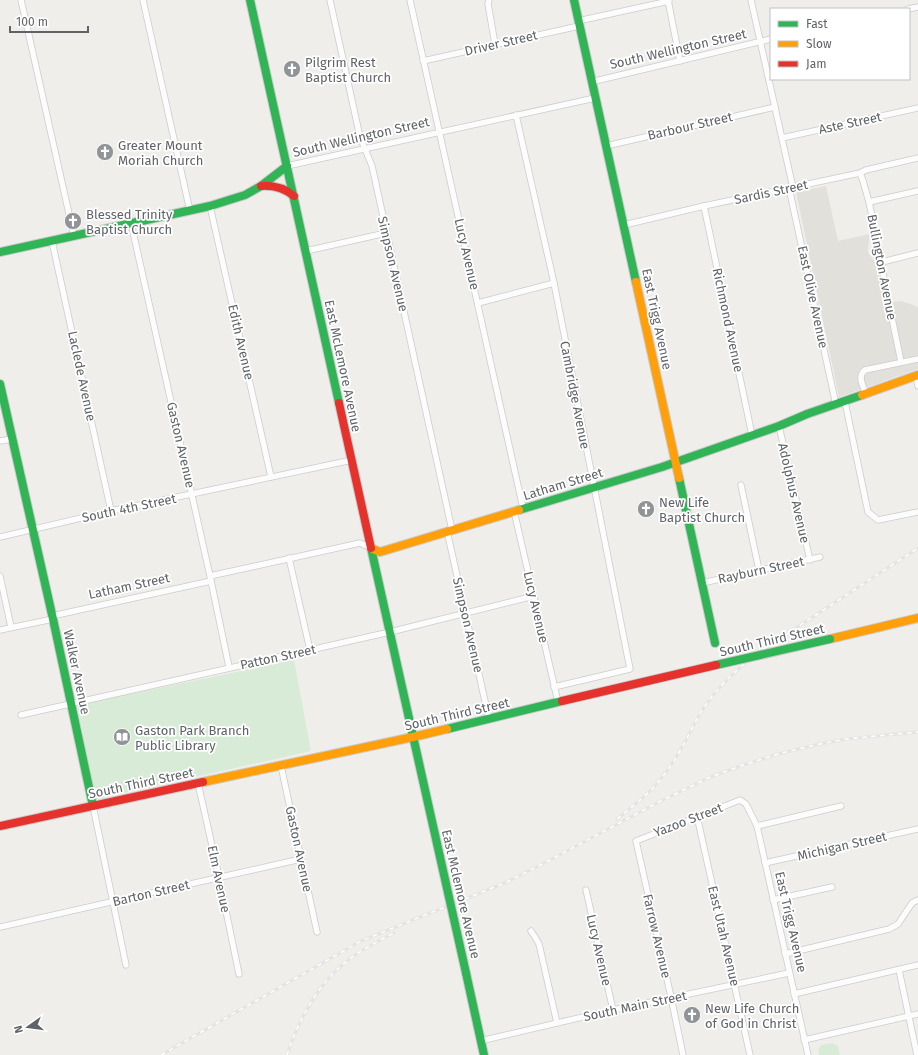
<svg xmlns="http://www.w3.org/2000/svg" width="918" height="1055" font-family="'Fira Sans',sans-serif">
  <rect width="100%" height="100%" fill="#efeeea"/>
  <polygon fill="#e2e0da" points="826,186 838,241 870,234 868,247 868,253 875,262 879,265 884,266 891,302 902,301 918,307 918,369 839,397 796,192"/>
  <g fill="#d8ebd6">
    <polygon points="294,660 311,751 96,799 77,705"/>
    <polygon points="833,1043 838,1046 840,1055 819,1055 818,1050 821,1045"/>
  </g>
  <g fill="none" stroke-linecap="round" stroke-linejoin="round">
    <defs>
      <g id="street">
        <polyline points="21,0 74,236"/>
        <polyline points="143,0 190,211"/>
        <polyline points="330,0 360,137 372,166 452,530"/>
        <polyline points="410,0 523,508"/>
        <polyline points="489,0 488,4 495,44"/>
        <polyline points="668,0 680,61"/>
        <polyline points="751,0 793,188"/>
        <polyline points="908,9 918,7"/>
        <polyline points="578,21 669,1"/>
        <polyline points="423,61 579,26"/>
        <polyline points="591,82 771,39"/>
        <polyline points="516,115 554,283 630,669 554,687"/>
        <polyline points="782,138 918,108"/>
        <polyline points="606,146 775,107"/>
        <polyline points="287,166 595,98"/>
        <polyline points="860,173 863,181 869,202 876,235 878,253 883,260 882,269 901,362"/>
        <polyline points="789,188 836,405"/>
        <polyline points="869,202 918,191"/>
        <polyline points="210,206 271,477"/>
        <polyline points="704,206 752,435"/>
        <polyline points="131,223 210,576 229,667"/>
        <polyline points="624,225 704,206 860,173 866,170 918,158"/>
        <polyline points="52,241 111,511"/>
        <polyline points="306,251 386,233"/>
        <polyline points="883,260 886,261 918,253"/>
        <polyline points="478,303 554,283"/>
        <polyline points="916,376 918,386"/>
        <path d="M866,394C863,386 857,376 865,370L918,359"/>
        <polyline points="845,402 868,512 878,520 918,512"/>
        <polyline points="779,426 810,560"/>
        <polyline points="0,441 12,439"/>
        <polyline points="741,485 759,570"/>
        <polyline points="514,511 558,702"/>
        <polyline points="447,531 489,719"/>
        <polyline points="0,537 111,511 352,460"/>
        <polyline points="289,558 310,650"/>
        <polyline points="0,576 11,627"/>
        <polyline points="210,576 360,543 371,548"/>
        <polyline points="702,583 820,557"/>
        <polyline points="52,616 211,581"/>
        <polyline points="0,630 53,619"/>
        <polyline points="21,715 390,632 534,596"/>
        <polyline points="281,766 317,932"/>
        <polyline points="198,783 219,877 239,974"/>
        <polyline points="93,806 126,965"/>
        <polyline points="697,816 750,1055"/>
        <polyline points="757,826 841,806"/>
        <polyline points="765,863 918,829"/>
        <polyline points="586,890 613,1010"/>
        <polyline points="773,900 832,887"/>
        <polyline points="0,927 301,859"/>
        <polyline points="531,931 535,937 539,944 557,1023"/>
        <polyline points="785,954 889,929 898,924 912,903 918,900"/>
        <polyline points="899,970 917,1055"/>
        <polyline points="794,994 918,965"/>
        <polyline points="804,1040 918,1014"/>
        <polyline points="480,1041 613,1010 789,973"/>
        <polyline points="683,1055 671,997 636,841 740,800 746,804 757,826 808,1055"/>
      </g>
      <g id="fast">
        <polyline points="250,0 339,403"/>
        <polyline points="574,0 636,282"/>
        <polyline points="0,252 210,206 245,195 261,186 287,166"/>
        <polyline points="0,384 53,619 93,806"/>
        <polyline points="679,478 715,643"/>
        <polyline points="519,510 662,467 779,426 807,414 862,395"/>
        <polyline points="371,548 440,857"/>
        <polyline points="447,729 562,701"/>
        <polyline points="466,973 484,1055"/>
      </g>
      <g id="slow">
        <polyline points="636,282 679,478"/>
        <polyline points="862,395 918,375"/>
        <polyline points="371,548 380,552 519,510"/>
        <polyline points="830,639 918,618"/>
        <polyline points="203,782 413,737 447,729"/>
      </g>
      <g id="jam">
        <path d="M261,186C274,185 284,188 294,196"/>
        <polyline points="339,403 371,548"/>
        <polyline points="0,826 203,782"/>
      </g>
    </defs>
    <use href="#street" stroke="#cbcccc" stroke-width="7"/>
    <use href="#fast" stroke="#cacacb" stroke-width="10"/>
    <use href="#slow" stroke="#cacacb" stroke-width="10"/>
    <use href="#jam" stroke="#cacacb" stroke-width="10"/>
    <use href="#street" stroke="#fdfcfc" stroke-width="5.5"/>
    <use href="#fast" stroke="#30b455" stroke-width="8"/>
    <use href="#slow" stroke="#ff9f0a" stroke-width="8"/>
    <use href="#jam" stroke="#e5322d" stroke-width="8"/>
    <defs>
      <g id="rail">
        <path d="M617,819C636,804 655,789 669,768C682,750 690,731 701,712C716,688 736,670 758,653L918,548"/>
        <polyline points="161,1055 361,941 507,882 548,861 657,803 708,778 743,765 778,754 815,745 846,739 918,732"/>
        <path d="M287,1055C299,1019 317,985 347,961C361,950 378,941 394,933"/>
      </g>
    </defs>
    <use href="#rail" stroke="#e4e4e4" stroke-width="3"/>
    <use href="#rail" stroke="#fff" stroke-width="1.5" stroke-dasharray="4.5" stroke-linecap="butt"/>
    <defs>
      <g id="fast-bridge">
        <polyline points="716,665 830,639"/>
        <polyline points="440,857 466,973"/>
      </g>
      <polyline id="jam-bridge" points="562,701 716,665"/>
    </defs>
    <use href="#fast-bridge" stroke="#cacacb" stroke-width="10" stroke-linecap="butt"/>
    <use href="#jam-bridge" stroke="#cacacb" stroke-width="10" stroke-linecap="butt"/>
    <use href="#fast-bridge" stroke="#30b455" stroke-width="8"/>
    <use href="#jam-bridge" stroke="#e5322d" stroke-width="8"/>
  </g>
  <defs>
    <symbol id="church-disc" viewBox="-11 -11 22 22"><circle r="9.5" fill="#919496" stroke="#fff"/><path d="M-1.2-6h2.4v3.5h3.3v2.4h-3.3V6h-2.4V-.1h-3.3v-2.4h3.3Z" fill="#fff"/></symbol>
    <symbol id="library-disc" viewBox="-11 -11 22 22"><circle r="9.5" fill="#919496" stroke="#fff"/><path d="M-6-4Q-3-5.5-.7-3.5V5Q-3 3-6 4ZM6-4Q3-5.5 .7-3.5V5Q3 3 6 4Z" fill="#fff"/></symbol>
  </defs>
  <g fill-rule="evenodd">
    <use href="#church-disc" x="282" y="59" width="20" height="20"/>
    <use href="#church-disc" x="95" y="142" width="20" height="20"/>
    <use href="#church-disc" x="63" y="211" width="20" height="20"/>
    <use href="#church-disc" x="636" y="499" width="20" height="20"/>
    <use href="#library-disc" x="112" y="727" width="20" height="20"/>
    <use href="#church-disc" x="682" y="1005" width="20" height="20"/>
  </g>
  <g text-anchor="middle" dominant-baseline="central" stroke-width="3.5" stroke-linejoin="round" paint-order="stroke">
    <g font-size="13" fill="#5f6368" stroke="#fff">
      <text transform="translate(501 43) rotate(-13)">Driver Street</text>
      <text transform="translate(678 49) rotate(-13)">South Wellington Street</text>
      <text transform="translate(850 123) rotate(-12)">Aste Street</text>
      <text transform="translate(690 126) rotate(-13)">Barbour Street</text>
      <text transform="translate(361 137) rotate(-13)">South Wellington Street</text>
      <text transform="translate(771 192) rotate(-12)">Sardis Street</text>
      <text transform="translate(467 254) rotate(77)">Lucy Avenue</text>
      <text transform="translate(393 264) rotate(77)">Simpson Avenue</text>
      <text transform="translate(882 267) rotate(79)">Bullington Avenue</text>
      <text transform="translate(813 297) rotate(78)">East Olive Avenue</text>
      <text transform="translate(657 319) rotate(78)">East Trigg Avenue</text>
      <text transform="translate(728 320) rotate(78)">Richmond Avenue</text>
      <text transform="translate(241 342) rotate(77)">Edith Avenue</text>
      <text transform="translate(343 366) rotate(78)">East McLemore Avenue</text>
      <text transform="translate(82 376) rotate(78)">Laclede Avenue</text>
      <text transform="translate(575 395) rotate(79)">Cambridge Avenue</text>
      <text transform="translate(181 445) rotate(77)">Gaston Avenue</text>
      <text transform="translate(563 484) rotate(-17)">Latham Street</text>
      <text transform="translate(794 493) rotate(77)">Adolphus Avenue</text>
      <text transform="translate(129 508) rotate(-12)">South 4th Street</text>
      <text transform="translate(761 570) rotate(-12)">Rayburn Street</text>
      <text transform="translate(129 586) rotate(-12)">Latham Street</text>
      <text transform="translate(536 607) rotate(77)">Lucy Avenue</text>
      <text transform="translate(468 625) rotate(77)">Simpson Avenue</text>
      <text transform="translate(772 640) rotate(-13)">South Third Street</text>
      <text transform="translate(278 657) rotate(-12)">Patton Street</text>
      <text transform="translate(77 672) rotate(78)">Walker Avenue</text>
      <text transform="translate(457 714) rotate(-13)">South Third Street</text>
      <text transform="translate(141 783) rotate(-12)">South Third Street</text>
      <text transform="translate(688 820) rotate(-21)">Yazoo Street</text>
      <text transform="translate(842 846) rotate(-13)">Michigan Street</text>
      <text transform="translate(299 849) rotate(78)">Gaston Avenue</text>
      <text transform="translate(219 879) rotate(78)">Elm Avenue</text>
      <text transform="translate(151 893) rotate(-13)">Barton Street</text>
      <text transform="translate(461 894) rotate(77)">East Mclemore Avenue</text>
      <text transform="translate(791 922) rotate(77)">East Trigg Avenue</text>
      <text transform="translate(657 936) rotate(77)">Farrow Avenue</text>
      <text transform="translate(724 936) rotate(77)">East Utah Avenue</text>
      <text transform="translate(599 950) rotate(77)">Lucy Avenue</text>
      <text transform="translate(635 1006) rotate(-12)">South Main Street</text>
    </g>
    <g font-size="13" fill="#5f6368" stroke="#fff" text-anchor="start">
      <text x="305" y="62">Pilgrim Rest<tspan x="305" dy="15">Baptist Church</tspan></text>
      <text x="118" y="145">Greater Mount<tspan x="118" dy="15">Moriah Church</tspan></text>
      <text x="86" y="214">Blessed Trinity<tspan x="86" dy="15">Baptist Church</tspan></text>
      <text x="659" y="502">New Life<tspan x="659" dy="15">Baptist Church</tspan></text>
      <text x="135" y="730">Gaston Park Branch<tspan x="135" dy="15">Public Library</tspan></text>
      <text x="705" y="1008">New Life Church<tspan x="705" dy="15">of God in Christ</tspan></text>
    </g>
  </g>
  <rect x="770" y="8" width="140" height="72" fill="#ffffff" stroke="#bfc1c3"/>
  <rect x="778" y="21" width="20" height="6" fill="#30b455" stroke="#bfc1c3"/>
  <text x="806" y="28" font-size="12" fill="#5f6368">Fast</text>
  <rect x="778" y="41" width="20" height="6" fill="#ff9f0a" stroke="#bfc1c3"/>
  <text x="806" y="48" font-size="12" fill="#5f6368">Slow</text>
  <rect x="778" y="61" width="20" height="6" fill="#e5322d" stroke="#bfc1c3"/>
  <text x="806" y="68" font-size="12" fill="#5f6368">Jam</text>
  <g transform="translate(28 1027) rotate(256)" stroke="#ffffff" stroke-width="3" paint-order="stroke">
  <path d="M0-3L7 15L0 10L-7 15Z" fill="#5f6368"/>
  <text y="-6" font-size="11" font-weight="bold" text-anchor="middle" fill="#5f6368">N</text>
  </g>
  <path d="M10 26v6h78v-6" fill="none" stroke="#5f6368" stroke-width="2"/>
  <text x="16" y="26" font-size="12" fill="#5f6368" stroke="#ffffff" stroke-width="3" paint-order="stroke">100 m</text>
</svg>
